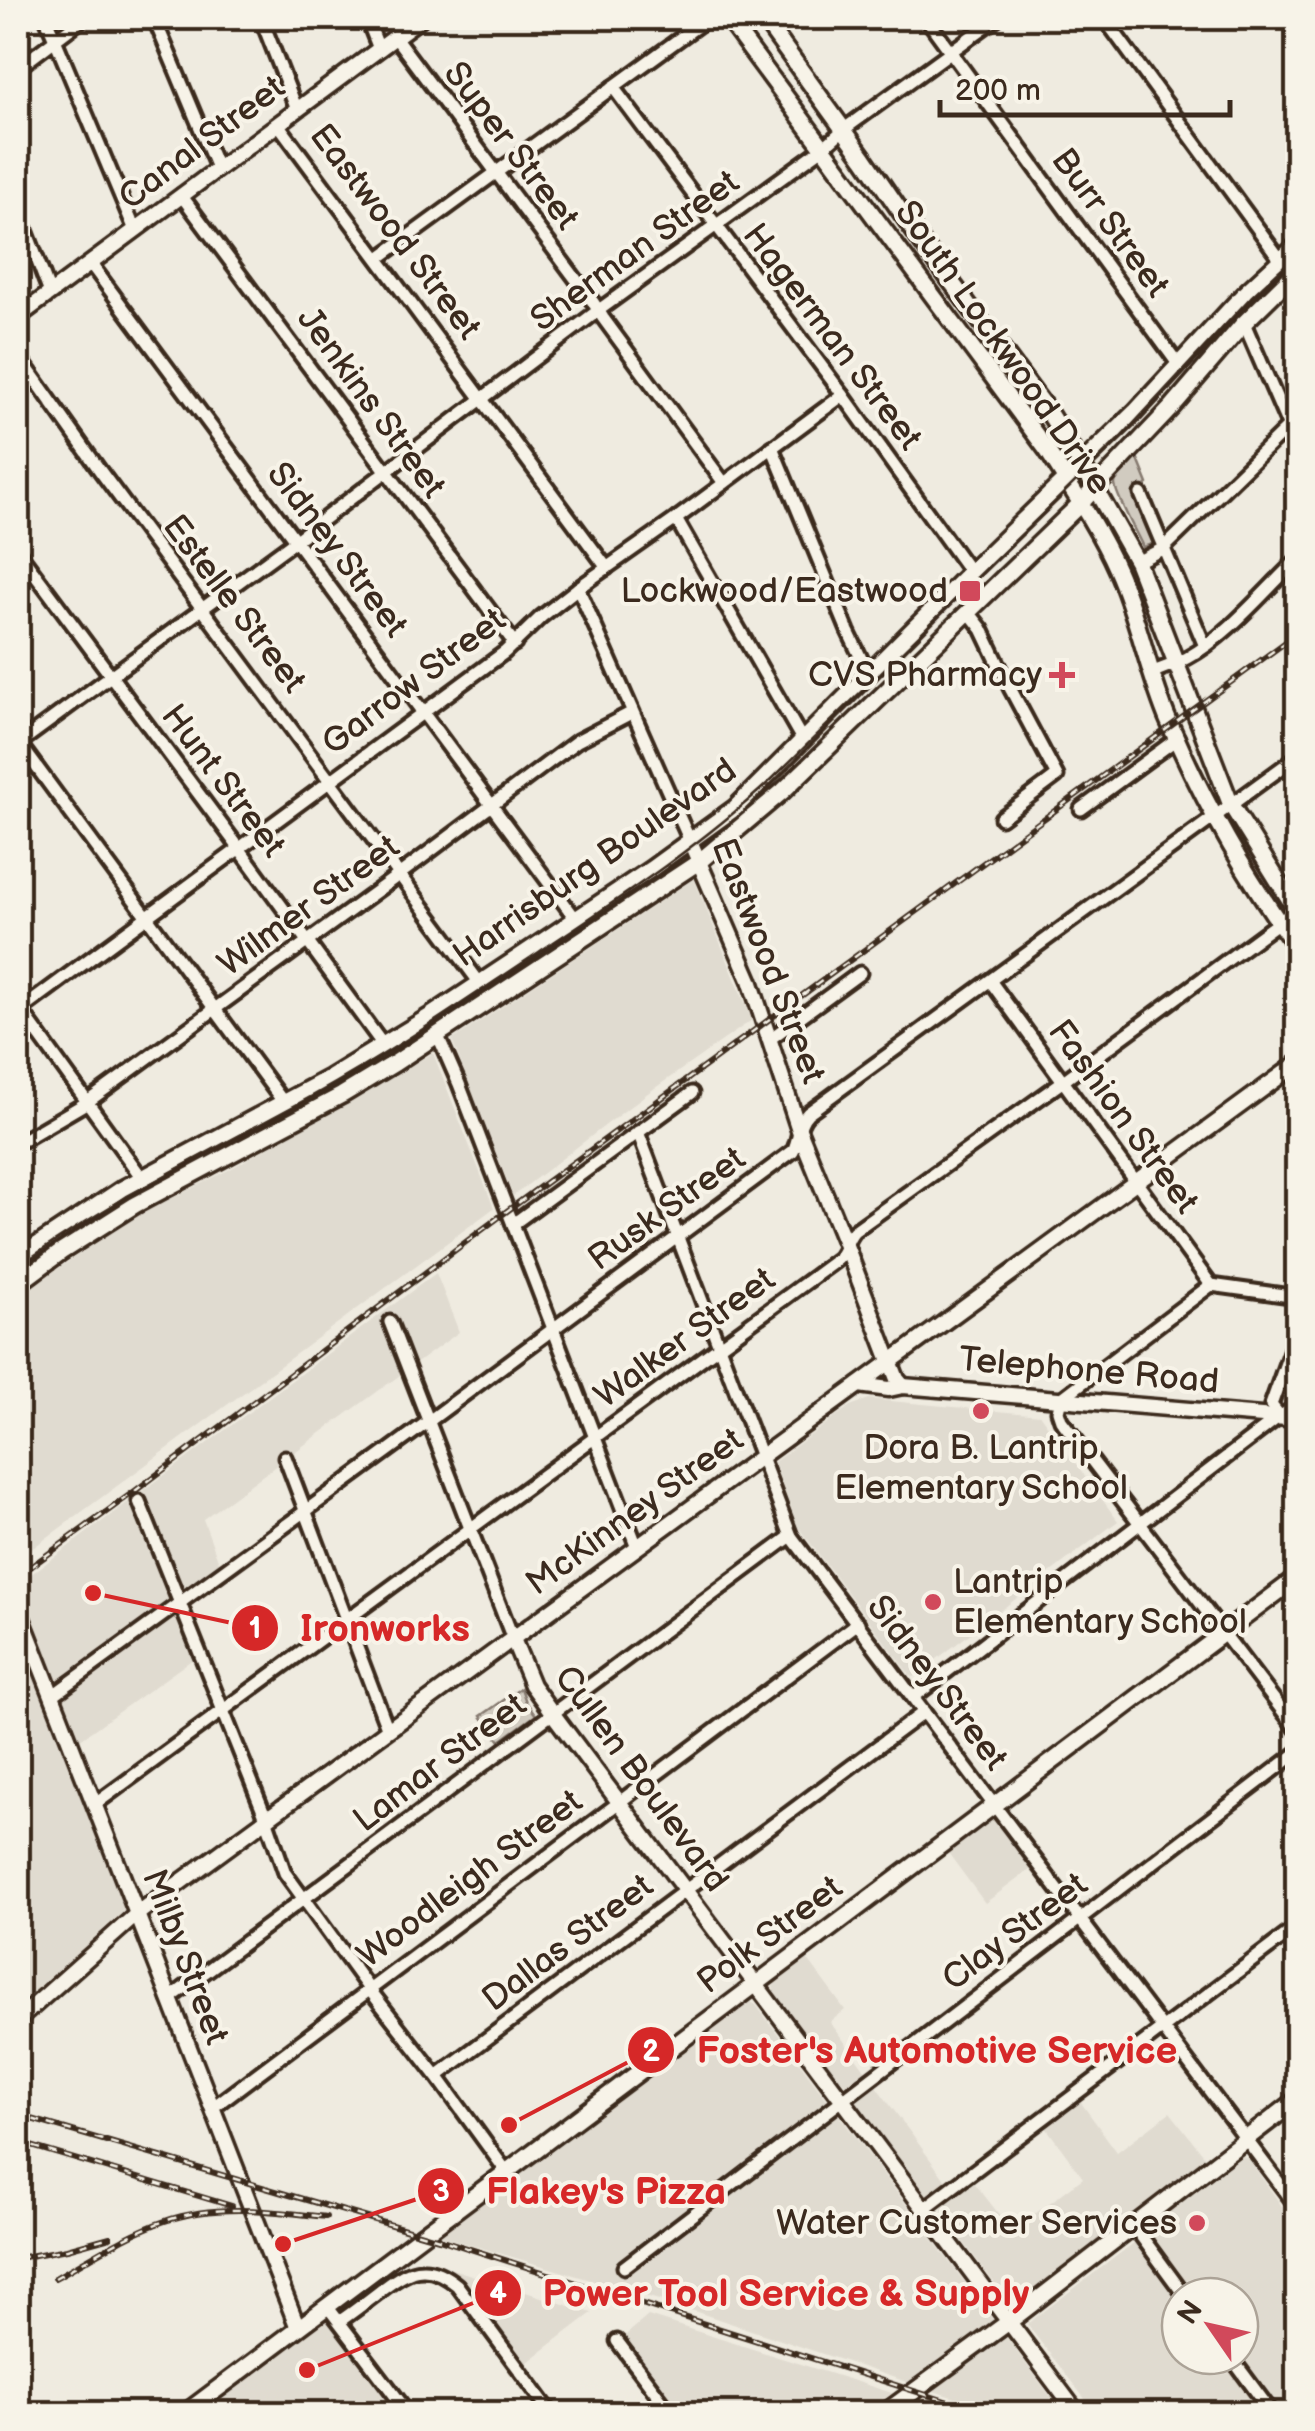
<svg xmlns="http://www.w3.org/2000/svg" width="1315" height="2431" font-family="'Balsamiq Sans',sans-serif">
  <rect width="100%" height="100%" fill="#efebe0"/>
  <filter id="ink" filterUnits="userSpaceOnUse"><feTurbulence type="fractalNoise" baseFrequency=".01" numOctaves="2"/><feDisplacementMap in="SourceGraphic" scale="20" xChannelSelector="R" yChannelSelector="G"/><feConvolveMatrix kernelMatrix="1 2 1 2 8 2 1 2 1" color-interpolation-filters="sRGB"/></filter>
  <g filter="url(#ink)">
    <g fill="#e0dbd0">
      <polygon points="694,879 752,1020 645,1095 513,1196 452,1040"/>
      <polygon points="433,1053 494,1208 18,1559 18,1296 129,1220 230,1169"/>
      <polygon points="436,1273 459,1332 203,1519 221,1568 175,1601 197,1656 79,1740 18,1584"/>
      <polygon points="869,1399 1040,1415 1118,1521 912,1678 798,1527 774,1462 850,1406"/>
      <polygon points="18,1629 126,1909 18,2006"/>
      <polygon points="993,1816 1034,1867 985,1903 946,1850"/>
      <polygon points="805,1956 845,2010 830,2022 868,2074 854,2085 848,2086 838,2077 777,1997 773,1987 778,1977"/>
      <polygon points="751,2002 756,2005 1063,2413 1000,2413 676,2305 437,2235 739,2006"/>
      <polygon points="873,2082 949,2185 936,2195 930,2196 924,2192 857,2103 858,2094"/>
      <polygon points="1079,2100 1117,2152 1170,2112 1206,2158 1015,2303 1009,2302 942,2214 943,2204 973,2181 1012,2231 1083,2178 1045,2126"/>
      <polygon points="1243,2156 1249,2160 1297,2227 1298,2411 1294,2413 1283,2413 1240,2356 1240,2296 1195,2296 1148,2232 1153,2224"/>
      <polygon points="1135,2242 1180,2302 1180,2356 1221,2356 1264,2413 1096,2413 1032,2331 1027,2324"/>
      <polygon points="449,2268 592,2313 524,2365"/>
      <polygon points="648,2316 892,2393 865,2413 676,2413 620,2340"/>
      <polygon points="322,2317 334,2323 403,2414 195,2414"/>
    </g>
    <g fill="#d1cbc0" stroke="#867a6f" stroke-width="2.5">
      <path d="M1137,457L1148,484L1141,490L1158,542L1143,547C1138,536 1114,492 1115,484C1116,474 1131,464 1137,457Z"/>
      <polygon points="521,1688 526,1702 536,1715 500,1741 481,1716"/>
    </g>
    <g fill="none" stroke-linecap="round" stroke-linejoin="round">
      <defs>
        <g id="minor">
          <polyline points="46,18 135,230"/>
          <polyline points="154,18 217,168"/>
          <polyline points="261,18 297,110"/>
          <polyline points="367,18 379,49"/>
          <polyline points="926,18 1178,364"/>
          <polyline points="1104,18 1280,259"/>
          <polyline points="1286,18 1298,33"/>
          <polyline points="395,37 593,302 603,318 724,483"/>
          <polyline points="18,68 84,18"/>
          <polyline points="613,87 843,395 970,572"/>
          <polyline points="278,124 607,568"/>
          <polyline points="181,195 515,644"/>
          <polyline points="18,209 50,293"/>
          <polyline points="379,258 708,18"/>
          <polyline points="90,263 575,918"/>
          <polyline points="1244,323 1298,448"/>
          <polyline points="18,355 101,472 479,982"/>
          <polyline points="772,447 848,631 869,675"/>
          <polyline points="1141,494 1205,646"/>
          <polyline points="676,519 803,741"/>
          <polyline points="18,551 239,848 383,1045"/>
          <polyline points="1137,562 1164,548 1289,426"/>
          <polyline points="578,588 690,841"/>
          <polyline points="968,611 982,629 1010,688 1057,776 1001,818"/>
          <path d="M1151,673C1163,668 1176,664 1187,658C1228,636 1264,591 1298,559"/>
          <polyline points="19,743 284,1103"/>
          <polyline points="18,744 296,540 599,310 823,148 843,130 997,18"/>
          <polyline points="1081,809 1178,738"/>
          <polyline points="991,982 1211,1285"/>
          <polyline points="18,1001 21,1010 142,1178"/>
          <polyline points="18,1012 505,652 541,617 578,588 676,519 843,395"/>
          <polyline points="438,1036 459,1084 637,1547"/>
          <polyline points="770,1039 860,973"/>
          <polyline points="638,1132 791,1536 1298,2208"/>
          <polyline points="18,1143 86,1103 400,874 577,741 631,713"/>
          <polyline points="513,1224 692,1093"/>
          <polyline points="1298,1297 1211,1285 1061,1399 1058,1411 1061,1420 1298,1731"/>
          <polyline points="390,1322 513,1639"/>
          <polyline points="1280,1416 1271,1405 1298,1329"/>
          <polyline points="285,1457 388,1730"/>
          <polyline points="139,1501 266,1818 285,1873 369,1989 437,2076 506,2171"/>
          <path d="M52,1696L429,1421L793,1151C800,1138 797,1124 808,1113L1298,756"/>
          <polyline points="914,1697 1280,1416 1298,1406"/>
          <path d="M94,1805L838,1259C846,1251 846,1240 854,1231L1062,1082L1298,908"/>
          <polyline points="169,1999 791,1536"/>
          <polyline points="437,2076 924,1712"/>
          <polyline points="212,2108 858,1623"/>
          <polyline points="925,2208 1298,1926"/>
          <polyline points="1133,2225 1185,2296"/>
          <polyline points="624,2267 1298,1752"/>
          <polyline points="327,2306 409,2414"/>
          <path d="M340,2321C353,2312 366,2302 379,2292C407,2270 426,2259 457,2285L552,2414"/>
          <polyline points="617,2341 672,2414"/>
          <polyline points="1230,2356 1273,2414"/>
        </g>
        <g id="tertiary">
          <polyline points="18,317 421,18"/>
          <polyline points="690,841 750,980 799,1130 843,1238 897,1379 903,1386"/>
          <polyline points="859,1385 889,1389 903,1386 1298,1419"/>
          <polyline points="18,1608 298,2328"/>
          <polyline points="513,1639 532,1685 553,1714 1078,2414"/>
          <polyline points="18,2020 137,1914 1298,1063"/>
        </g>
        <g id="secondary">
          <path d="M727,18L1047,450C1071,488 1099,529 1117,570C1139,619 1148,673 1169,722C1203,801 1247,879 1298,949"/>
          <polyline points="763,18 864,158 923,244 1049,413 1086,472 1137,562 1231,805 1298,913"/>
          <polyline points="18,1258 122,1189 329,1078 429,1017 651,869 735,808 970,572 1135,412 1245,293 1298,244"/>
          <polyline points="18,1284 61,1252 135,1205 342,1095 395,1063 700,861 783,791 1080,504 1172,407 1244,323 1298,270"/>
          <polyline points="184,2414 1298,1577"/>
          <polyline points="883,2414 1010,2321 1298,2099"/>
        </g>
      </defs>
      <use href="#minor" stroke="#3b2a1e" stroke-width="19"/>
      <use href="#tertiary" stroke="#3b2a1e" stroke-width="21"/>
      <use href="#secondary" stroke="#3b2a1e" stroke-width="22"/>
      <use href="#minor" stroke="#f7f3e8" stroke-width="11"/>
      <use href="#tertiary" stroke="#f7f3e8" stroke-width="14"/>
      <use href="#secondary" stroke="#f7f3e8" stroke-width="15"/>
      <path stroke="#3b2a1e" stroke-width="2.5" d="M18,1267C110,1200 214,1150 314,1095C392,1052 465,1001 539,952C620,898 700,846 771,780L1121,437L1251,297L1298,253"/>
      <defs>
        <g id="rail">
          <polyline points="18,1576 135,1491 507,1211 1298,633"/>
          <polyline points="18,2115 439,2239 986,2414"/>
          <polyline points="18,2142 232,2206"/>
          <polyline points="18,2258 67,2249 110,2237"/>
          <path d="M55,2278C91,2258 126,2234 165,2221C216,2203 273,2211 326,2217"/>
        </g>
      </defs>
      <use href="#rail" stroke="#3b2a1e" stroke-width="6"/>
      <use href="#rail" stroke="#f7f3e8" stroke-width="2.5" stroke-dasharray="8" stroke-linecap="butt"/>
    </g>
  </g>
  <g fill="#d1495b" stroke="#f7f3e8" stroke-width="4">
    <rect x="958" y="579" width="24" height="24" rx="5"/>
    <path d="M1057 660h10v10h10v10h-10v10h-10v-10h-10v-10h10z"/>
    <circle cx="981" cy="1411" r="10"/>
    <circle cx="933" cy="1602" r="10"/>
    <circle cx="1197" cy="2223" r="10"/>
  </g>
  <g text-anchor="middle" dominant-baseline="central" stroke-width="8" stroke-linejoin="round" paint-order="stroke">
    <g font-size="35" fill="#3b2a1e" stroke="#f7f3e8">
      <text transform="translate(202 143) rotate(-37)">Canal Street</text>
      <text transform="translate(511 146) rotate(53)">Super Street</text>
      <text transform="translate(1110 223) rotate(54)">Burr Street</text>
      <text transform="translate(395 232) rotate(53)">Eastwood Street</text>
      <text transform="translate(635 251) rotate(-36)">Sherman Street</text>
      <text transform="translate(832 337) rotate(53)">Hagerman Street</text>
      <text transform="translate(1003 348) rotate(55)">South Lockwood Drive</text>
      <text transform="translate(371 403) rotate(54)">Jenkins Street</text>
      <text transform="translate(337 550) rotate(53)">Sidney Street</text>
      <text transform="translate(234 604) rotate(53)">Estelle Street</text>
      <text transform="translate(414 682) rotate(-37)">Garrow Street</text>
      <text transform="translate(223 781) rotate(53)">Hunt Street</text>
      <text transform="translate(595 863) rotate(-35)">Harrisburg Boulevard</text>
      <text transform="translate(309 906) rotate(-36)">Wilmer Street</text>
      <text transform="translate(768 961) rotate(69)">Eastwood Street</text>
      <text transform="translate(1123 1117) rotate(54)">Fashion Street</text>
      <text transform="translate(667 1209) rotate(-36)">Rusk Street</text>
      <text transform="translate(685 1338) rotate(-36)">Walker Street</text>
      <text transform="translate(1089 1371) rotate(5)">Telephone Road</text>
      <text transform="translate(635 1512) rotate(-36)">McKinney Street</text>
      <text transform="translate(937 1683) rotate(53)">Sidney Street</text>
      <text transform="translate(440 1763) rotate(-37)">Lamar Street</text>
      <text transform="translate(641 1779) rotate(54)">Cullen Boulevard</text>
      <text transform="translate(470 1879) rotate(-37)">Woodleigh Street</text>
      <text transform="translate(1015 1932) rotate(-37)">Clay Street</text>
      <text transform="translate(770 1935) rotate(-37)">Polk Street</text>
      <text transform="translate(568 1943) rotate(-37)">Dallas Street</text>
      <text transform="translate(185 1957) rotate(69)">Milby Street</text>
    </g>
    <g font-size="35" fill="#3b2a1e" stroke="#f7f3e8" text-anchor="end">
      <text x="948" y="591">Lockwood/Eastwood</text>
      <text x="1042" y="675">CVS Pharmacy</text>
      <text x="981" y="1448" text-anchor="middle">Dora B. Lantrip<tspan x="981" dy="40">Elementary School</tspan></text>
      <text x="953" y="1582" text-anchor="start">Lantrip<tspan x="953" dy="40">Elementary School</tspan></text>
      <text x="1177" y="2223">Water Customer Services</text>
    </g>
  </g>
  <path fill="none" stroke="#d62828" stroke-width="4" d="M93 1593L255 1628M509 2125L651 2050M283 2244L441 2191M307 2370L498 2293"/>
  <g fill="#d62828" stroke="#f7f3e8" stroke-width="4">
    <circle cx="93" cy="1593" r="10"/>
    <circle cx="509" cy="2125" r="10"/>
    <circle cx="283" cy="2244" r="10"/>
    <circle cx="307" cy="2370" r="10"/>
    <circle cx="255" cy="1628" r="25"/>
    <circle cx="651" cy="2050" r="25"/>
    <circle cx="441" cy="2191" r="25"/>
    <circle cx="498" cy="2293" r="25"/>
  </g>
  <g font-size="30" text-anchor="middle" font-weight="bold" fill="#fff">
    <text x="255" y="1638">1</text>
    <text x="651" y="2061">2</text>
    <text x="441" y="2201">3</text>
    <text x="498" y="2303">4</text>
  </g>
  <g font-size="38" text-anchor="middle" font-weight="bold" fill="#d62828" stroke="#f7f3e8" stroke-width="8" stroke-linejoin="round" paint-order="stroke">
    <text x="385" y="1641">Ironworks</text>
    <text x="937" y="2063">Foster's Automotive Service</text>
    <text x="606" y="2204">Flakey's Pizza</text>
    <text x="786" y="2306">Power Tool Service &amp; Supply</text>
  </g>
  <rect width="1315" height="2431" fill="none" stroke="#f7f3e8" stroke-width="60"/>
  <rect x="30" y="30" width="1255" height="2371" fill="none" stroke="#3b2a1e" stroke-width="4" filter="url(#ink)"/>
  <g transform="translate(1210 2326) rotate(304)"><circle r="48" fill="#f7f3e8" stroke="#aca397" stroke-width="2.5"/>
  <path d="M0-8L18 38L0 25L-18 38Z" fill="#d1495b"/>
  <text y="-15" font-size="28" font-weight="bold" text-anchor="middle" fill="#3b2a1e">N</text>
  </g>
  <path d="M940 100v15h290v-15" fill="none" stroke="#3b2a1e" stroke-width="5"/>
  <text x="955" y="100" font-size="30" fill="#3b2a1e" stroke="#f7f3e8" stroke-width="8" paint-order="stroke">200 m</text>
</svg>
